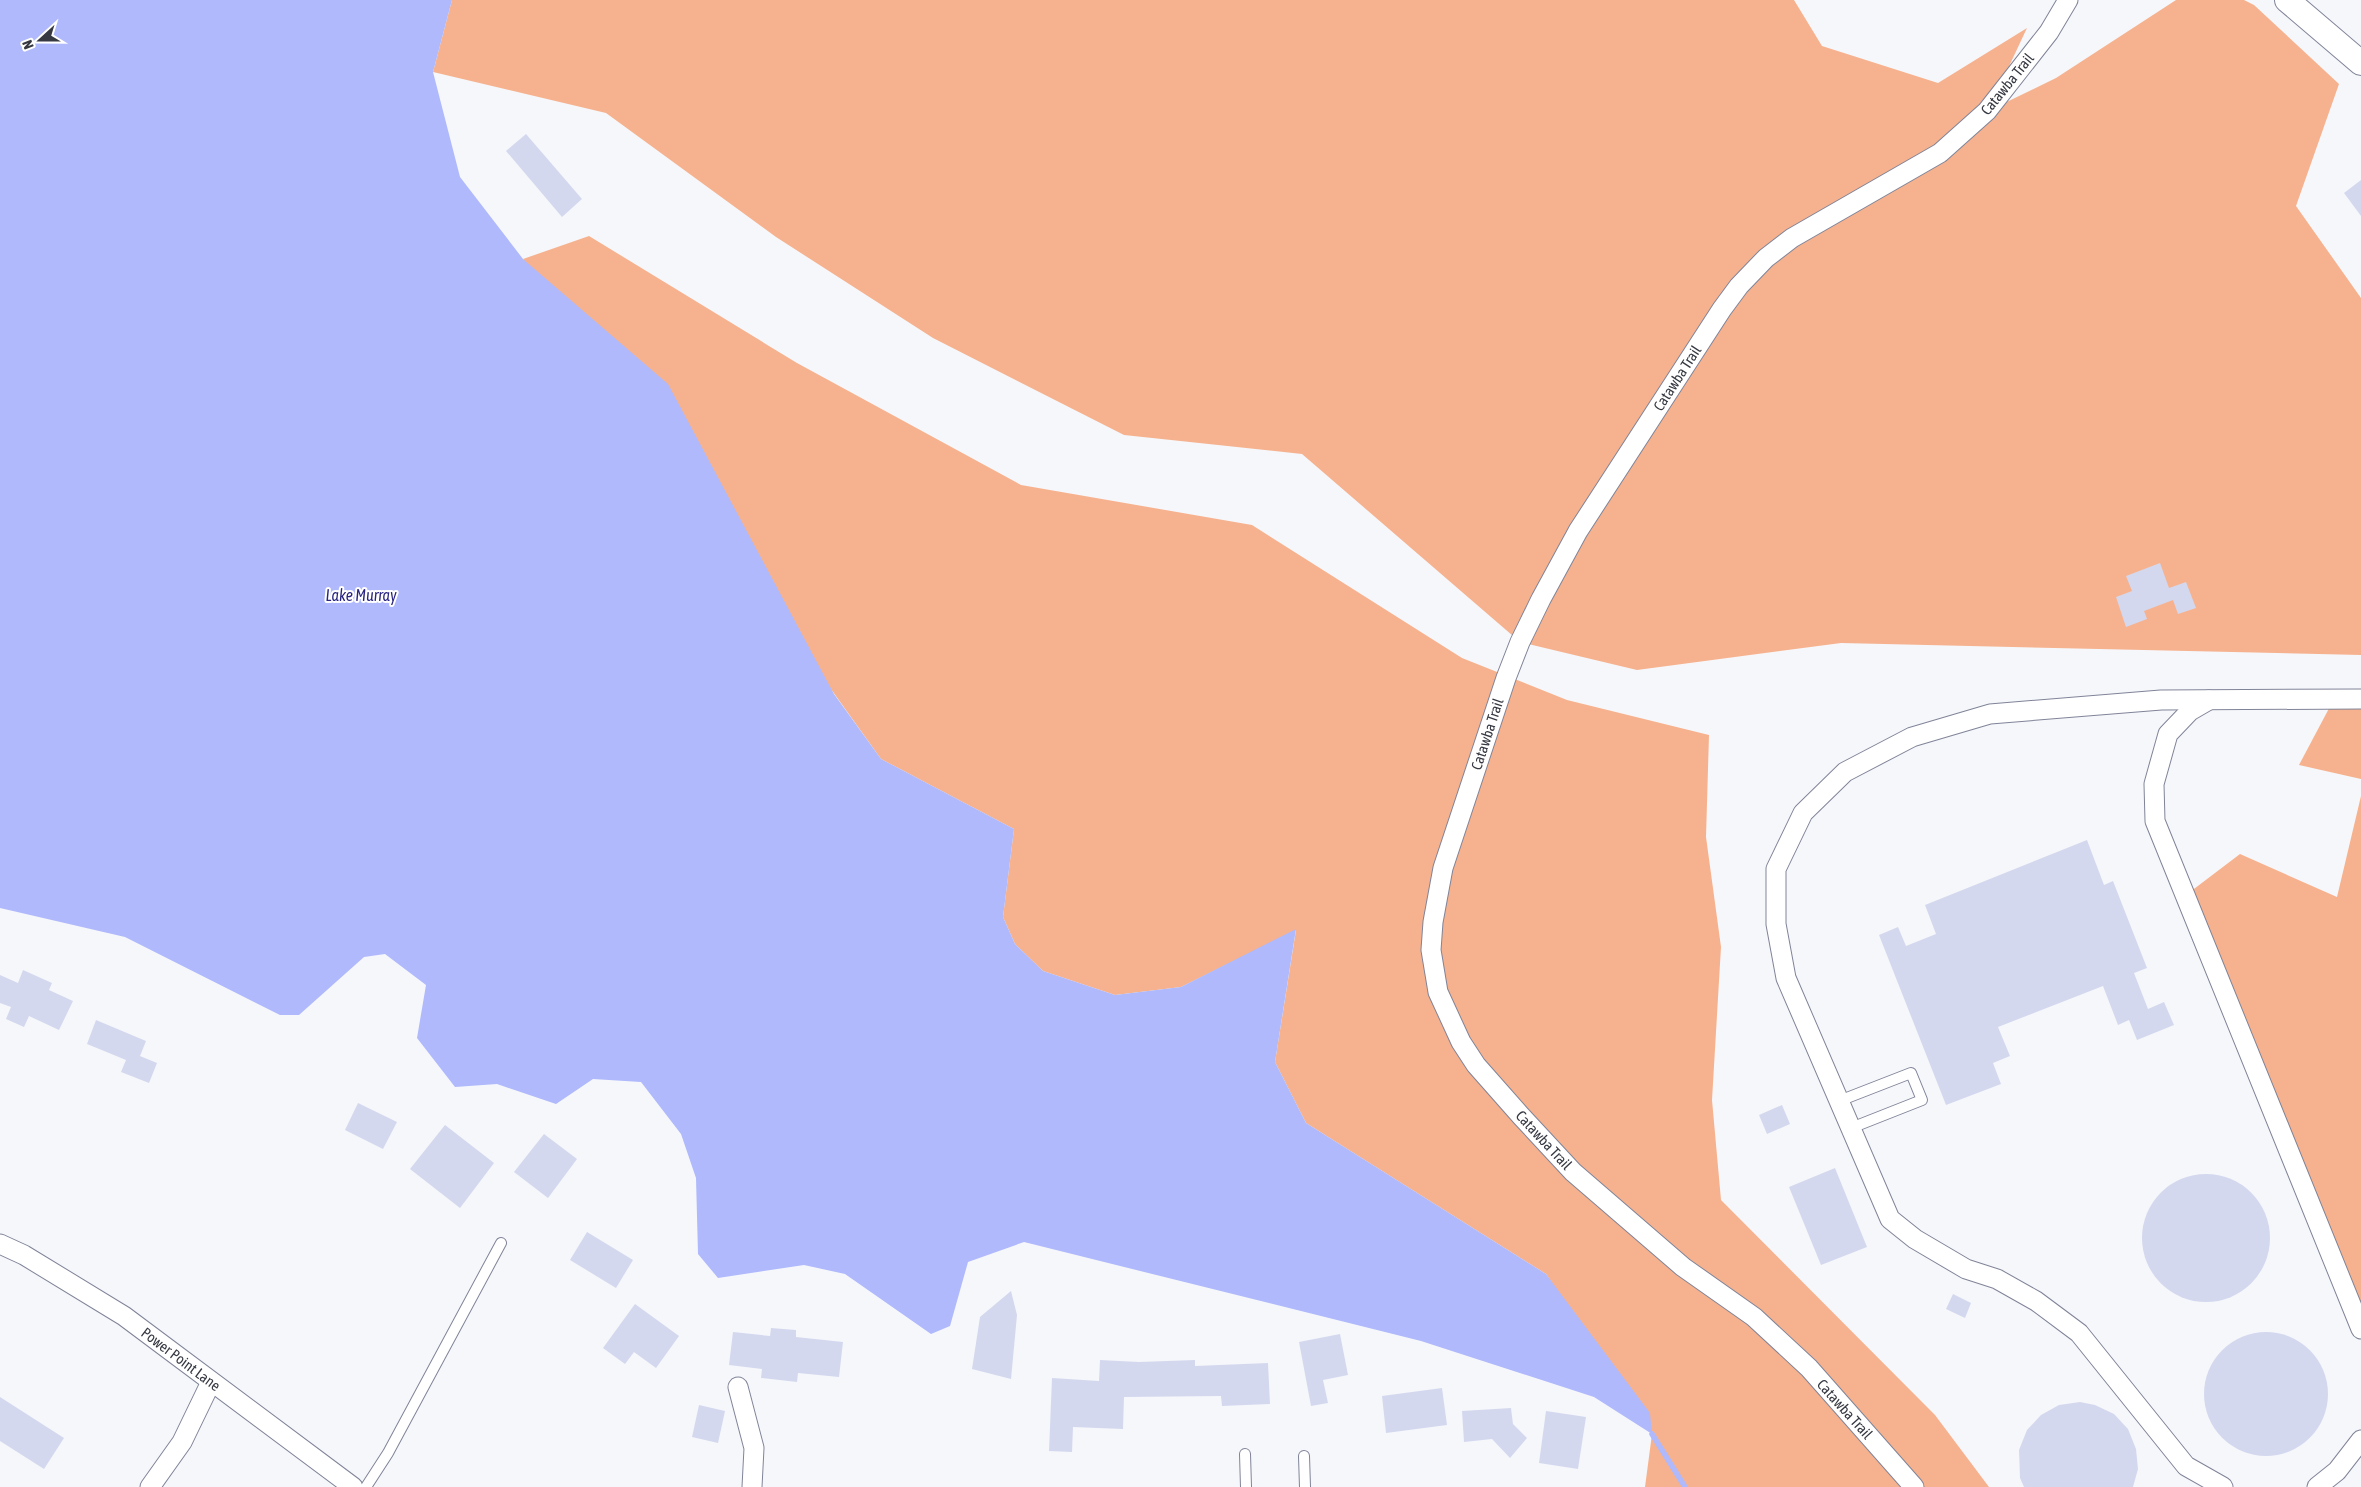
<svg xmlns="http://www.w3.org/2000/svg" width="2361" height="1487" font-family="'Asap Condensed',sans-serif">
  <rect width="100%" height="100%" fill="#f6f7fb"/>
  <g fill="#f6b28e">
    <polygon points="452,0 1794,0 1822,46 1938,83 2027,28 1988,111 2056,78 2176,0 2244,0 2254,5 2339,84 2296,206 2361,298 2361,655 1841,643 1637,670 1520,642 1302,454 1124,435 933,338 776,237 606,113 433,72"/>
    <polygon points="589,236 797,363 1021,485 1252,525 1462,658 1567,700 1709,735 1706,837 1721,947 1712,1100 1721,1200 1935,1415 1989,1487 1645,1487 1652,1434 1546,1274 1306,1123 1275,1062 1296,930 1181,987 1115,995 1043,971 1015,944 1003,917 1014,829 881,759 523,259"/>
    <polygon points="2334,699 2361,699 2361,779 2299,765"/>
    <polygon points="2361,796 2361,1329 2186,895 2240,854 2337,897"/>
  </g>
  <polygon fill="#afb9fb" points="0,0 452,0 433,72 460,177 523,259 668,384 834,694 881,759 1014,829 1003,917 1015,944 1043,971 1115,995 1181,987 1296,929 1275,1062 1306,1123 1546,1274 1650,1413 1652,1434 1594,1397 1421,1341 1024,1242 968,1262 950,1326 931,1334 845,1274 804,1265 718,1278 698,1254 696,1178 681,1134 641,1082 593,1079 556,1104 497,1084 455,1087 417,1038 426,985 385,954 364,957 299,1015 280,1015 125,937 0,908"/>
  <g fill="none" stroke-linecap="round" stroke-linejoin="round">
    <polyline stroke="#afb9fb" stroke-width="5.5" points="1652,1434 1685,1487"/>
  </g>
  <g fill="#d4d8ee">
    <polygon points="526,134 582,199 562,217 506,151"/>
    <polygon points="2361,180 2361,216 2344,193"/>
    <polygon points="2160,563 2169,588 2186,582 2196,608 2178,614 2173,600 2144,611 2147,619 2126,627 2116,597 2132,591 2126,576"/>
    <polygon points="2087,840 2104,885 2113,881 2147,968 2134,973 2148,1009 2164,1002 2174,1025 2137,1040 2129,1020 2118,1025 2103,986 1998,1027 2010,1056 1993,1063 2001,1084 1946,1105 1879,935 1898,927 1906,946 1936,934 1925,905"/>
    <polygon points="23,970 52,983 49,990 73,1001 59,1030 29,1016 24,1027 6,1019 11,1007 0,1003 0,975 18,983"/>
    <polygon points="96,1020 146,1041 140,1056 157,1063 149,1083 121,1072 126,1060 87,1044"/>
    <polygon points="358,1103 397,1122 383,1149 345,1130"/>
    <polygon points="1782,1105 1790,1124 1767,1134 1759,1115"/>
    <polygon points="445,1125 494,1163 460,1208 410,1169"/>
    <polygon points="544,1134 577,1159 548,1198 514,1172"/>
    <polygon points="1835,1168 1867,1247 1821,1265 1789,1187"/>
    <circle cx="2206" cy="1238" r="64"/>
    <polygon points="587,1232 633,1260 616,1288 570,1260"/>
    <polygon points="1011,1291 1017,1315 1011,1379 972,1369 980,1317"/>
    <polygon points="1953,1294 1971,1303 1965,1318 1946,1309"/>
    <polygon points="635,1304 679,1336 656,1368 634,1352 625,1364 603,1348"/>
    <polygon points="771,1328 796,1330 796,1337 843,1342 839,1377 798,1373 797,1382 761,1378 762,1369 729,1365 733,1332 770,1336"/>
    <circle cx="2266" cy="1394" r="62"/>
    <polygon points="1340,1334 1348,1375 1323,1380 1328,1403 1311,1406 1299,1342"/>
    <polygon points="1100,1360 1139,1362 1195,1360 1195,1366 1268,1363 1270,1404 1222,1406 1221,1396 1124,1397 1123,1429 1073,1427 1072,1452 1049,1451 1052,1378 1099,1381"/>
    <polygon points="1442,1388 1447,1425 1386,1433 1382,1396"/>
    <polygon points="0,1397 64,1438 44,1469 0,1441"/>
    <polygon points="2080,1402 2095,1405 2114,1414 2128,1429 2136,1449 2138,1469 2133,1487 2024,1487 2020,1478 2019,1450 2027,1430 2041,1415 2059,1405"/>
    <polygon points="699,1405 725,1411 718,1443 692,1437"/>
    <polygon points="1511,1408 1513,1424 1527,1438 1510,1458 1492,1439 1464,1442 1462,1411"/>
    <polygon points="1546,1411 1586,1417 1578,1469 1539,1463"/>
  </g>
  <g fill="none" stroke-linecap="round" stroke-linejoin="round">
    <defs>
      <g id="service">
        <polyline points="1839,1101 1911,1073 1922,1100 1851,1128"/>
        <polyline points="1245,1454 1246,1487"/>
        <polyline points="1304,1456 1305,1487"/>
        <polyline points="366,1487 388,1453 501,1243"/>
      </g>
      <g id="minor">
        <polyline points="2209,700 2190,711 2168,734 2154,784 2155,821 2361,1329"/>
        <polyline points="0,1244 24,1255 124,1316 353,1487"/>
        <polyline points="738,1387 754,1448 752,1487"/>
        <polyline points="150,1487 182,1442 211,1382"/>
        <polyline points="1914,1487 1809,1368 1754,1317 1683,1267 1573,1172 1521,1116 1476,1065 1461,1042 1438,992 1431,950 1433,922 1443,868 1506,678 1520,642 1541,599 1578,531 1722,309 1739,286 1766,258 1792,238 1940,153 1987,111 2049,32 2068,0"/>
        <polyline points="2223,1487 2186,1466 2079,1333 2036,1301 1997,1279 1966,1269 1915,1239 1890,1219 1786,978 1776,924 1776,869 1803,813 1845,772 1912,737 1990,714 2161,700 2361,699"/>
        <polyline points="2317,1487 2337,1471 2361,1440"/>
      </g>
      <polyline id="tertiary" points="2287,0 2361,63"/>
    </defs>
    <use href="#service" stroke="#808498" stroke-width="12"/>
    <use href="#minor" stroke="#808498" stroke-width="21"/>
    <use href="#tertiary" stroke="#808498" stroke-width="26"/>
    <use href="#service" stroke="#fff" stroke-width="10"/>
    <use href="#minor" stroke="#fff" stroke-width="19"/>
    <use href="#tertiary" stroke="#fff" stroke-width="24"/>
  </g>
  <g text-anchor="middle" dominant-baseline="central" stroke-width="4" stroke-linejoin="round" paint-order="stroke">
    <g font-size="15" fill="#373942" stroke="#fff">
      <text transform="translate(2007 84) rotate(-51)">Catawba Trail</text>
      <text transform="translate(1677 378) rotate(-57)">Catawba Trail</text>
      <text transform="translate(1487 734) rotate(-72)">Catawba Trail</text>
      <text transform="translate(1544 1140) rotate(47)">Catawba Trail</text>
      <text transform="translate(181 1359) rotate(37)">Power Point Lane</text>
      <text transform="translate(1845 1409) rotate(48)">Catawba Trail</text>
    </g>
    <g font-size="16" font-style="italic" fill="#29247f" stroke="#fff">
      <text x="361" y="595">Lake Murray</text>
    </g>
  </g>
  <g transform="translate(40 40) rotate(249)" stroke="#ffffff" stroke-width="4" paint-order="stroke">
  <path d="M0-4L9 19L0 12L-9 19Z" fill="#373942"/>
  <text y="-8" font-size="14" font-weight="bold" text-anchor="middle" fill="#373942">N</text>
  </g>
</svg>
